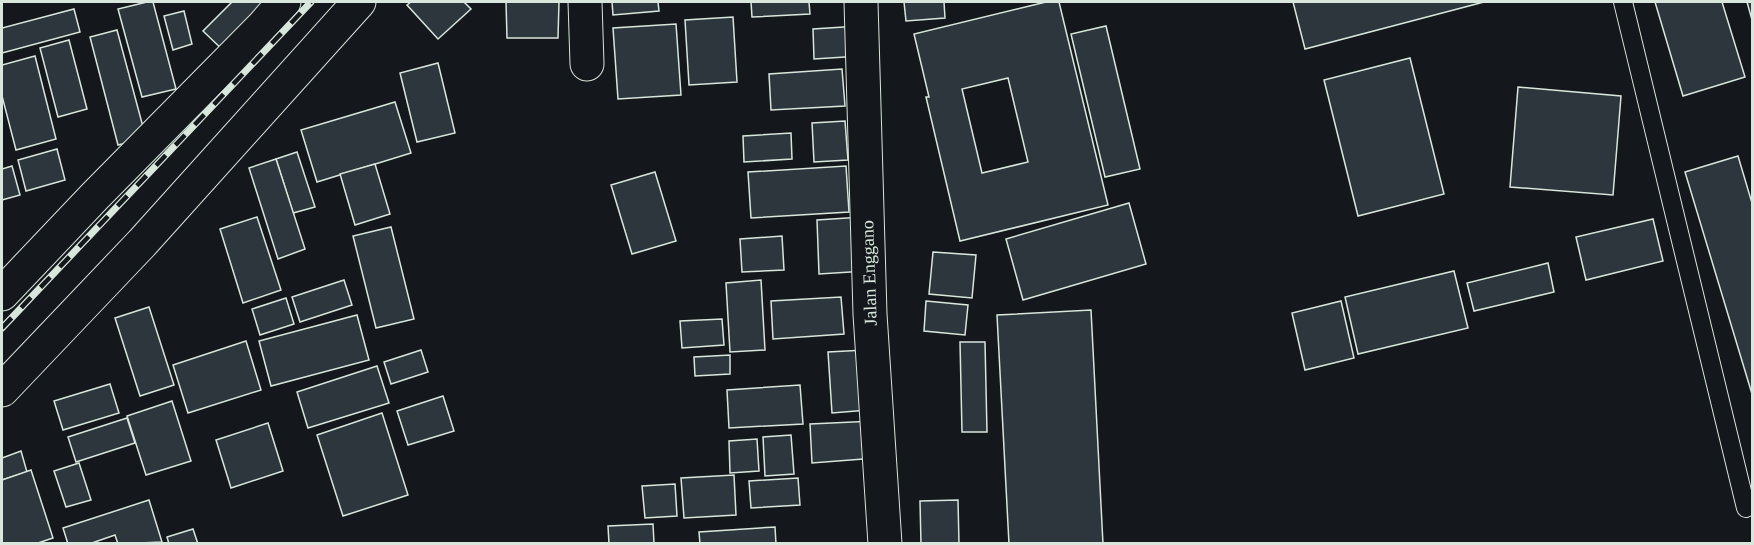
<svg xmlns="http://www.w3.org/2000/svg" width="1754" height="545" font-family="'Times New Roman',serif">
  <rect width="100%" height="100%" fill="#14181c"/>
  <g fill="#2c363c" stroke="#d8e6dc" stroke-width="1.5" fill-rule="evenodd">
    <polygon points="147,2 153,2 176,89 142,97 118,9"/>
    <polygon points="232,2 279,2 227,54 203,31"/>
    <polygon points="411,2 464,2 471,9 438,39 407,5"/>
    <polygon points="506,2 559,2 558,38 507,38"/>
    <polygon points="612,2 658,2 659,11 613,15"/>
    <polygon points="751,2 809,2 810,14 752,17"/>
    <polygon points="904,2 944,2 945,18 906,21"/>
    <path d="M1046,2H1059L1108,205L960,241L926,97H929L914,34ZM1008,78L1028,162L982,173L962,89Z"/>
    <polygon points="1293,2 1484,2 1305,49"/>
    <polygon points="1655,2 1722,2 1745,77 1683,96"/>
    <polygon points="1747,2 1752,2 1752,20"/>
    <polygon points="74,9 80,32 2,53 2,28"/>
    <polygon points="184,11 192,44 173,50 164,16"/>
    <polygon points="733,17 737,82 689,85 685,20"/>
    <polygon points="676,24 681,95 618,99 613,28"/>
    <polygon points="859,26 861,56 814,59 813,29"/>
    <polygon points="1106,26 1140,169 1105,177 1071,34"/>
    <polygon points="117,30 146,138 118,145 90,37"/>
    <polygon points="69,40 87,109 58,117 40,48"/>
    <polygon points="35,56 56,139 16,150 2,96 2,65"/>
    <polygon points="1410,58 1444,194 1358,216 1324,80"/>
    <polygon points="438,63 455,133 417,142 400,73"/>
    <polygon points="842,69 845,106 771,110 769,74"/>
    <polygon points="1518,87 1621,96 1613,195 1510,187"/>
    <polygon points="395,102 411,153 317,182 301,130"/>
    <polygon points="845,121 848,160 814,162 812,123"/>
    <polygon points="791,133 792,159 744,162 743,136"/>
    <polygon points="57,149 65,180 26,191 18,160"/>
    <polygon points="297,152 315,207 293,213 276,159"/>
    <polygon points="1738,156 1752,203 1752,394 1685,172"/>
    <polygon points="276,159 305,249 278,259 249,168"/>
    <polygon points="375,164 390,214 355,225 340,174"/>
    <polygon points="12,166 20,195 2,200 2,169"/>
    <polygon points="846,166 849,212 751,218 748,172"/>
    <polygon points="655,172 676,241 632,254 611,185"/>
    <polygon points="1129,203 1146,264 1023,300 1006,239"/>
    <polygon points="257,217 281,290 243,303 220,229"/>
    <polygon points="862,217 866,271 819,274 817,220"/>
    <polygon points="1653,219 1663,261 1586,280 1576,237"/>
    <polygon points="391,227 414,319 376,328 353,236"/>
    <polygon points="782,236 784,270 742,272 740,239"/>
    <polygon points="933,252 976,255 972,298 929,294"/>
    <polygon points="1548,263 1554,292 1474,311 1467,283"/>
    <polygon points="1454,271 1468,328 1358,354 1345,297"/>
    <polygon points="344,280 352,305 300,322 292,297"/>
    <polygon points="761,280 765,350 730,352 726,283"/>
    <polygon points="841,297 844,334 773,339 771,301"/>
    <polygon points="286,298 294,324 260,335 252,309"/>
    <polygon points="926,301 968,305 965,335 924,331"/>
    <polygon points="1341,301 1354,358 1305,370 1292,313"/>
    <polygon points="149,307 174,385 140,396 115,318"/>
    <polygon points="1091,310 1103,544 1009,544 997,315"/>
    <polygon points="357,315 369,360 271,386 259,341"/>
    <polygon points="722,319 724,345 682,348 680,321"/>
    <polygon points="246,341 261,390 188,413 173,365"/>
    <polygon points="960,342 985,342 987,432 962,432"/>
    <polygon points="421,350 428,372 391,384 384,362"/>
    <polygon points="865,350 868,410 832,413 828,352"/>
    <polygon points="730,355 730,374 695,376 694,357"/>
    <polygon points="377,366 389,403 308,428 297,392"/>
    <polygon points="110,384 119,413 63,430 54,401"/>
    <polygon points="800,385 803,424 729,428 727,390"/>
    <polygon points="443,396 454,431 408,445 397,411"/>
    <polygon points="172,401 191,461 146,475 127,416"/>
    <polygon points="382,413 408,495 343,516 317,435"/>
    <polygon points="127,418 135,443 76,462 68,437"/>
    <polygon points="874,421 876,458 812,463 810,424"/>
    <polygon points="268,423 283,471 231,488 216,440"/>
    <polygon points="791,435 794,474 765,476 763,437"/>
    <polygon points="757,439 759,471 730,473 729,441"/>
    <polygon points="21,451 27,472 2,480 2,458"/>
    <polygon points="79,463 91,500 66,507 54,471"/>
    <polygon points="31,470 53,538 35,544 2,544 2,480"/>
    <polygon points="734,475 736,515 684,518 681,478"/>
    <polygon points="798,478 800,505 751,508 749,481"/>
    <polygon points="675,484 677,516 645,518 642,486"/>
    <polygon points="149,500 162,542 118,544 115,535 89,544 68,544 63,528"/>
    <polygon points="958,500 959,544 921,544 920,501"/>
    <polygon points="653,524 654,543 609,544 608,526"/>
    <polygon points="775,527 776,544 700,544 699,532"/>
    <polygon points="193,529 198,544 169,544 167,537"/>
  </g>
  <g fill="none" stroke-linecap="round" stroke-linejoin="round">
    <defs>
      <polyline id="lane" points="1623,2 1746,508"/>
      <g id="street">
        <polyline points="585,2 587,64"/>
        <polyline points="861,2 870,314 885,544"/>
        <polyline points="2,294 95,196 263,26 284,2"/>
        <polyline points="2,390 142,243 359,2"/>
      </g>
    </defs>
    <use href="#lane" stroke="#d8e6dc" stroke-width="20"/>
    <use href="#street" stroke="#d8e6dc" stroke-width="35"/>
    <use href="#lane" stroke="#14181c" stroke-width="18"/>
    <use href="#street" stroke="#14181c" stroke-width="33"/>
    <defs>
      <polyline id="rail" points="2,328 311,2"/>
    </defs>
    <use href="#rail" stroke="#d8e6dc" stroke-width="7"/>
    <use href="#rail" stroke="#14181c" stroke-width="4.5" stroke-dasharray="14" stroke-linecap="butt"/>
  </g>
  <g text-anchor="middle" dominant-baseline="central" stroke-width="4.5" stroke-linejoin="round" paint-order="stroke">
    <g font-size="18" fill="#d8e6dc" stroke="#14181c">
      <text transform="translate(869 273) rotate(-92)">Jalan Enggano</text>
    </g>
  </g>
  <rect width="1754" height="545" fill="none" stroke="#d8e6dc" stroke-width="6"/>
</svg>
